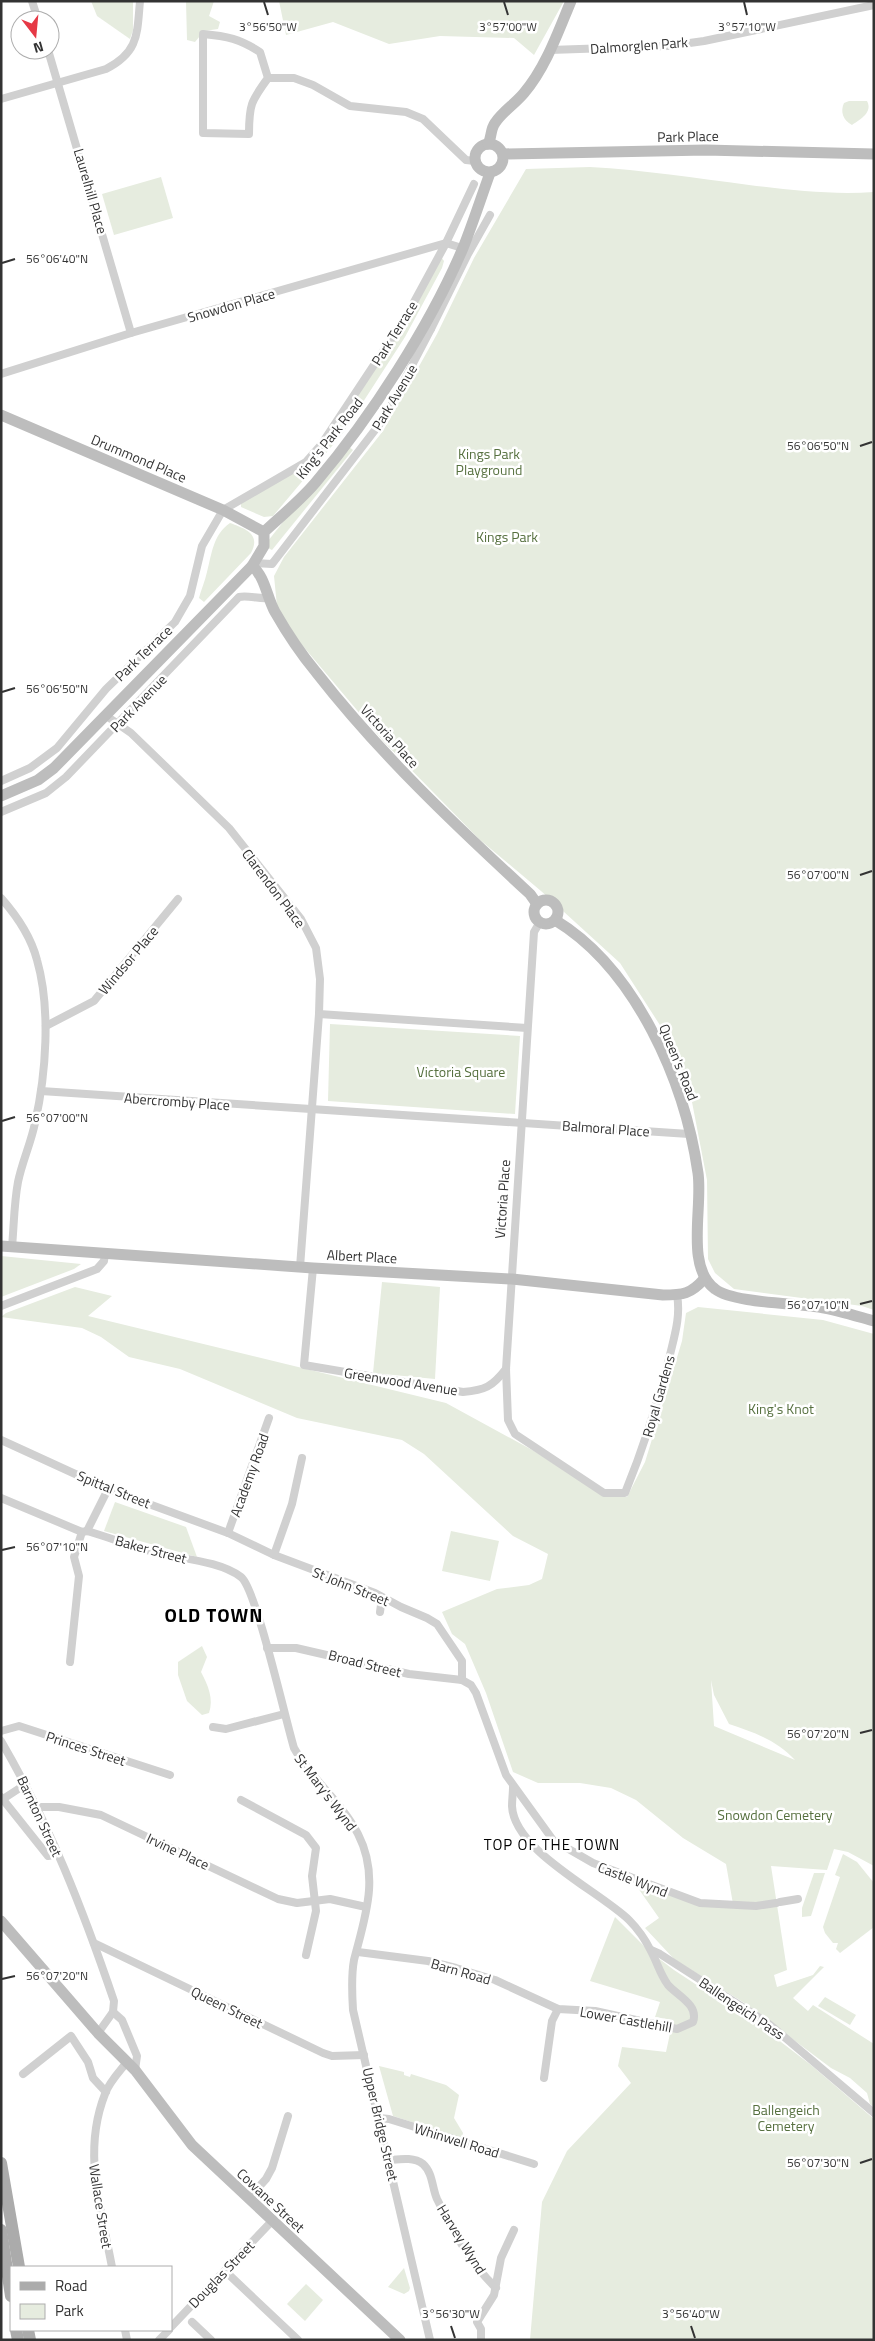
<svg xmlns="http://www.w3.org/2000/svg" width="875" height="2341" font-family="'Titillium Web',sans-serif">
  <rect width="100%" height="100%" fill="#fff"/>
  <g fill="#e6ecdf" fill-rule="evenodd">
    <polygon points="91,1 133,1 133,30 130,39 97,16"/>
    <polygon points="186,1 214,1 209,16 220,22 218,29 204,31 195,42 187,40"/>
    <polygon points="279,1 564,1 534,55 514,38 440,36 389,44 333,22 286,35"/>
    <path d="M849,101H867C873,112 861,119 852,125C843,120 840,112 844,103Z"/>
    <path d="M590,167C643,170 696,178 749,185C790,190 832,195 874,192V1310L862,1306L734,1289L715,1273L708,1259L707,1180L692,1102L674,1047L620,963L541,891L479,839L383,741L297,639L277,606L274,576L284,557L383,431L437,334L474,258L526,169Z"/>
    <polygon points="161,177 173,218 114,235 102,194"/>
    <polygon points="441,257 444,261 442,268 405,337 343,433 273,516 264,517 241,507 241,502 308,464"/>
    <polygon points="345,444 353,450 272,550 264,546"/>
    <path d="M230,523C246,529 261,534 251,553L204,602L199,598C201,590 205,581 207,572C212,553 213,535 230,523Z"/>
    <polygon points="330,1024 520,1036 515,1114 328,1101"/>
    <polygon points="1,1256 81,1264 74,1269 1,1297"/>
    <polygon points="382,1282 440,1287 435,1379 373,1373"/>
    <path d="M75,1287L112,1296L88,1316L446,1403L534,1451L605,1497H627L645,1462L682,1341L686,1313L698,1307L823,1320L874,1334V1866L848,1852L834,1849L827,1870L771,1866L787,1970L774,1975L777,1987L813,1975L820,1966L824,1967L793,1998L808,2011L813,2005L874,2044V2107L870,2104L867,2093L850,2078L831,2068L746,2004L674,1959L645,1928L659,1918L638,1888L642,1883L682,1898L733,1904L726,1864L683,1838L636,1800L611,1788L580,1783H538L513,1772L486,1693L465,1644L452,1634L442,1612L497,1589L529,1585L542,1579L548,1554L513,1536L424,1454L402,1440L297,1418L180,1369L129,1357L101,1337L82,1328L1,1317L6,1313ZM711,1680L714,1695L729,1724C753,1732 777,1740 795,1760L714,1726Z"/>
    <polygon points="115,1502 186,1527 197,1557 104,1531"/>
    <polygon points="451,1531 499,1541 490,1581 442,1571"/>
    <path d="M202,1646L207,1657L201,1672C208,1685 214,1699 209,1713L202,1715L187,1701L178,1675V1662Z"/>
    <polygon points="843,1854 857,1862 874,1883 874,1927 840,1953 836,1949 838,1943 833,1943 825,1933 823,1927 840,1877 835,1875"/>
    <polygon points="814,1873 825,1873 811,1916 802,1917 802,1908"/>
    <polygon points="615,1917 649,1951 674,1970 768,2032 811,2065 874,2119 874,2340 530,2340 542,2202 567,2151 631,2083 618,2066 622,2047 666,2052 673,2020 655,2017 660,2002 590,1981"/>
    <polygon points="825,1997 856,2015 850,2025 818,2006"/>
    <polygon points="379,2066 404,2072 404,2075 410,2077 411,2074 446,2085 459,2095 454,2118 463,2133 462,2138 393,2116"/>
    <polygon points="404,2268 410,2288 409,2291 404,2294 388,2287"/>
    <polygon points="306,2284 323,2300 305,2321 287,2304"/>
  </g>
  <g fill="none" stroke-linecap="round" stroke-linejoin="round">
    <g stroke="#d0d0d0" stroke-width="8">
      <polyline points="32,1 38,20"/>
      <polyline points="48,50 131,333"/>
      <polyline points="550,50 668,46 704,41 874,5"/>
      <path d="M268,78C251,101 249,105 249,134L203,133V34C227,36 240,39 260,52L268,78H294L313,85L350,106L406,112L423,119L466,160L475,161"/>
      <path d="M1,99L106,69C139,52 137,34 140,1"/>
      <polyline points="427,327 431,329 468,254 490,215"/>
      <polyline points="1,374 131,333 446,243 462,248"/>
      <polyline points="253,563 272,564 385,417 431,329"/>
      <polyline points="105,715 131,733 229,828 301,919 316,948 320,979 319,1014 300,1267"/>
      <polyline points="1,781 30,768 57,748 106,689 175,622 190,596 202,546 223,510 306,462 321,445 407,315 446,243 474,184"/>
      <path d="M1,812L46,793L66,777L239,597C248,595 258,599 268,598"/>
      <path d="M1,898C17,916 31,937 37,960C51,1009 46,1074 35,1123C31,1143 22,1162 18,1182C14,1203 14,1225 12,1247"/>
      <path d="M540,922L534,932L506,1369L508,1420L515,1434L604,1493H625C643,1449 657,1405 669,1359C674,1337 681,1317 677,1295"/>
      <polyline points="319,1014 527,1028"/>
      <polyline points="46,1026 94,1001 178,899"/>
      <polyline points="41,1091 689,1134"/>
      <path d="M313,1268L304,1365L463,1392C485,1390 492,1387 506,1369"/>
      <polyline points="1,1306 97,1269 104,1261 105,1253"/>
      <polyline points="1,1440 108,1489 228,1533 274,1555 375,1593 401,1607 427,1618 437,1624 462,1661 462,1680"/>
      <path d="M1,1498L82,1532L87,1531C111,1538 134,1547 157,1553C182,1559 220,1561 241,1577C256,1588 286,1722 294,1748C311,1779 341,1801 358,1834C380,1877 365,1917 354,1960C351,1976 352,1994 353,2010L430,2340"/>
      <polyline points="87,1531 108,1489"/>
      <polyline points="228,1533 269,1418"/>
      <polyline points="274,1555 292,1504 302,1458"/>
      <polyline points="380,1612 382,1598"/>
      <polyline points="267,1648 296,1648 409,1674 462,1680 471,1685 476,1693 506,1775 553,1840 593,1863 700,1903 756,1906 776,1903"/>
      <polyline points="70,1662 79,1576 74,1557 82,1532"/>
      <polyline points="213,1727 226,1729 284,1714"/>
      <polyline points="1,1731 19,1726 170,1775"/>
      <path d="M1,1741C50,1825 83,1910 114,2001L113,2012L98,2033"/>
      <polyline points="1,1797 48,1856 58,1854"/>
      <polyline points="3,1799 26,1784"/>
      <polyline points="241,1800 306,1835 316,1848 312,1876 316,1911 306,1955"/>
      <polyline points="38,1807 59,1807 101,1815 278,1899 297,1903 330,1899 366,1907"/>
      <polyline points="780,1902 798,1899"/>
      <polyline points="94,1943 323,2053 332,2056 364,2055"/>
      <polyline points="651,1950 660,1954 769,2024 874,2113"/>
      <path d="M358,1952L428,1961L456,1968L495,1980L558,2009L595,2011L677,2029L693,2022C699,2005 678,1996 668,1985C660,1974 657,1962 651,1951C646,1941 637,1928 629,1920C599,1891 514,1851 512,1806C512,1800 513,1793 513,1787"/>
      <polyline points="113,2012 122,2020 137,2056 135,2070"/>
      <polyline points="23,2074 71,2036 88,2062 93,2078 106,2092"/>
      <polyline points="544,2078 552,2021 558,2009"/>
      <polyline points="379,2118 389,2119 534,2164"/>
      <path d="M390,2160C401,2159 414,2157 423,2164C433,2173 432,2188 437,2199C453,2231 470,2263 496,2288"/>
      <polyline points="248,2199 266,2179 272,2168 288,2116"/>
      <path d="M112,2267C101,2208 82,2152 105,2094C109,2082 120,2071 127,2062"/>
      <polyline points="225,2271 298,2340"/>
      <polyline points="192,2322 211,2340"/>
      <polyline points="171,2327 272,2221"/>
      <polyline points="125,2330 127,2340"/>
      <polyline points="159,2340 169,2330"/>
      <polyline points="481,2340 481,2329 477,2322 494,2295 501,2258 514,2230"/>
    </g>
    <g stroke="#bdbdbd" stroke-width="11">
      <circle cx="489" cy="158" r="14"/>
      <path d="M488,144C492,137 490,130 495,123C503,111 515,104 524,93C546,67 558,32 571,1"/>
      <polyline points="503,154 706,150 874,154"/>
      <polyline points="1,415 223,510 264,532"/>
      <path d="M252,566C265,576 267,598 275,612C287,633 301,654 316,672C380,754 454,824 530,894L537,904"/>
      <path d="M1,796L38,780L54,768L252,566L264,546V532C281,516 301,500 316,482C371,417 430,326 463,248C473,223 481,198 490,173"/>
      <circle cx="546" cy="912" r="12"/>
      <path d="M555,920C636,969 685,1082 698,1173C703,1207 685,1267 715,1289C733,1303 794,1303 819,1307C837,1310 856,1316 874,1321"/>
      <path d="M1,1246L313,1268L512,1279L663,1295C683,1295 691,1294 704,1279"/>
      <polyline points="1,1921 98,2033 135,2070 192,2145 400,2340"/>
    </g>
    <g stroke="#ababab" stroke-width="12">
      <polyline points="1,2163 19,2267"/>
      <polyline points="1,2230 11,2296"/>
      <polyline points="16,2330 18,2340"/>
      <polyline points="28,2330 30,2340"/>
    </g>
  </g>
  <path fill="none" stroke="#333" stroke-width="2" d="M264,2L268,15M504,2L508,15M744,2L747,15M2,263L15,259M860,446L872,442M2,692L15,688M860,875L872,871M2,1121L15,1117M860,1304L872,1301M2,1550L15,1547M860,1733L872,1730M2,1979L15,1976M860,2163L872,2159M451,2326L455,2338M691,2326L695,2338"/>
  <g text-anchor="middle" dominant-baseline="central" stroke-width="5" stroke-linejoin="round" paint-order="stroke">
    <g font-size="14" fill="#333" stroke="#fff">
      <text transform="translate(639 45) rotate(-4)">Dalmorglen Park</text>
      <text transform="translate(688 136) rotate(-1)">Park Place</text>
      <text transform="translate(91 191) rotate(74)">Laurelhill Place</text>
      <text transform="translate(231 305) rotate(-16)">Snowdon Place</text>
      <text transform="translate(394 333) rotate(-58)">Park Terrace</text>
      <text transform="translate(394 397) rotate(-59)">Park Avenue</text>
      <text transform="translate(329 438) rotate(-52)">King's Park Road</text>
      <text transform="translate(139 458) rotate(23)">Drummond Place</text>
      <text transform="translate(143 653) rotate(-44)">Park Terrace</text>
      <text transform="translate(138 703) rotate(-46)">Park Avenue</text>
      <text transform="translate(390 736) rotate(48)">Victoria Place</text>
      <text transform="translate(274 888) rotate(53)">Clarendon Place</text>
      <text transform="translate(128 960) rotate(-50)">Windsor Place</text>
      <text transform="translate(679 1062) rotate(68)">Queen's Road</text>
      <text transform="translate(177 1101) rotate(4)">Abercromby Place</text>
      <text transform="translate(606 1128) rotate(4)">Balmoral Place</text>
      <text transform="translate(502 1199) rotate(-86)">Victoria Place</text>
      <text transform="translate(362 1256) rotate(3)">Albert Place</text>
      <text transform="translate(401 1381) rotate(9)">Greenwood Avenue</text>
      <text transform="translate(658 1396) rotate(-74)">Royal Gardens</text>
      <text transform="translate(249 1475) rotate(-70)">Academy Road</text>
      <text transform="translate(114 1489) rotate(22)">Spittal Street</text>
      <text transform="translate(151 1549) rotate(15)">Baker Street</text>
      <text transform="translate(351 1586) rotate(22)">St John Street</text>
      <text transform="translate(365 1663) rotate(14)">Broad Street</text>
      <text transform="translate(86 1748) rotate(18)">Princes Street</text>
      <text transform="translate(326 1792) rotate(53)">St Mary's Wynd</text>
      <text transform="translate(40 1816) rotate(65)">Barnton Street</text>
      <text transform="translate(178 1851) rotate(25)">Irvine Place</text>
      <text transform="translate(633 1879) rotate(21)">Castle Wynd</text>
      <text transform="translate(461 1971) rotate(16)">Barn Road</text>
      <text transform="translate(227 2007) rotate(26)">Queen Street</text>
      <text transform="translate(742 2008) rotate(34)">Ballengeich Pass</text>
      <text transform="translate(626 2019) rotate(10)">Lower Castlehill</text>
      <text transform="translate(381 2124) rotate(77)">Upper Bridge Street</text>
      <text transform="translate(457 2140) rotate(17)">Whinwell Road</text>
      <text transform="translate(271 2200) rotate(43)">Cowane Street</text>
      <text transform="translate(101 2206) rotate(81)">Wallace Street</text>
      <text transform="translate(462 2239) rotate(58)">Harvey Wynd</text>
      <text transform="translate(221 2274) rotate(-46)">Douglas Street</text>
    </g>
    <g font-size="14" fill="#56703f" stroke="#fff">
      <text x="489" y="453">Kings Park<tspan x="489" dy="16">Playground</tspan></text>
      <text x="507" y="536">Kings Park</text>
      <text x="461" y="1071">Victoria Square</text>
      <text x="781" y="1408">King's Knot</text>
      <text x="775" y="1814">Snowdon Cemetery</text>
      <text x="786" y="2109">Ballengeich<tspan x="786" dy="16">Cemetery</tspan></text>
    </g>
    <g font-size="15" letter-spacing="1" fill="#000" stroke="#fff">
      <text x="552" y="1844">TOP OF THE TOWN</text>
    </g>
    <g font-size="19" font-weight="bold" letter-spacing="1" fill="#000" stroke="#fff">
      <text x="214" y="1614">OLD TOWN</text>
    </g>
  </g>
  <g font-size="12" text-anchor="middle" fill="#333" stroke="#fff" stroke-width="5" stroke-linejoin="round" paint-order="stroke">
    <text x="268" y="31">3°56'50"W</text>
    <text x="508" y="31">3°57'00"W</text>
    <text x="747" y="31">3°57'10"W</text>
    <text x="57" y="263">56°06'40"N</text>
    <text x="818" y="450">56°06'50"N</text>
    <text x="57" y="693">56°06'50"N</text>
    <text x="818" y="879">56°07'00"N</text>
    <text x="57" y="1122">56°07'00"N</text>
    <text x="818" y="1309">56°07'10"N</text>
    <text x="57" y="1551">56°07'10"N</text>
    <text x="818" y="1738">56°07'20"N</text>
    <text x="57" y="1980">56°07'20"N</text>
    <text x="818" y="2167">56°07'30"N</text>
    <text x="451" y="2318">3°56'30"W</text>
    <text x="691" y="2318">3°56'40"W</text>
  </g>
  <rect width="875" height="2341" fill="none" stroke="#333333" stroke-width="5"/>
  <rect x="10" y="2266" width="162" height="65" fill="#ffffff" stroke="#adadad"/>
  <rect x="20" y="2282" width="25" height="8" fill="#ababab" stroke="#adadad"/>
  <text x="55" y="2291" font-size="15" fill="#333333">Road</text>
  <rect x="20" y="2304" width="25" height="15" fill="#e6ecdf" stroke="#adadad"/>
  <text x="55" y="2316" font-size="15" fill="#333333">Park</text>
  <g transform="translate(35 35) rotate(164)"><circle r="24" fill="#ffffff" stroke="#adadad"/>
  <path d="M0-4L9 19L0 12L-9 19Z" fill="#e63946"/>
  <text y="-8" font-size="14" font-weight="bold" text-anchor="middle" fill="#333333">N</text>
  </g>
</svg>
